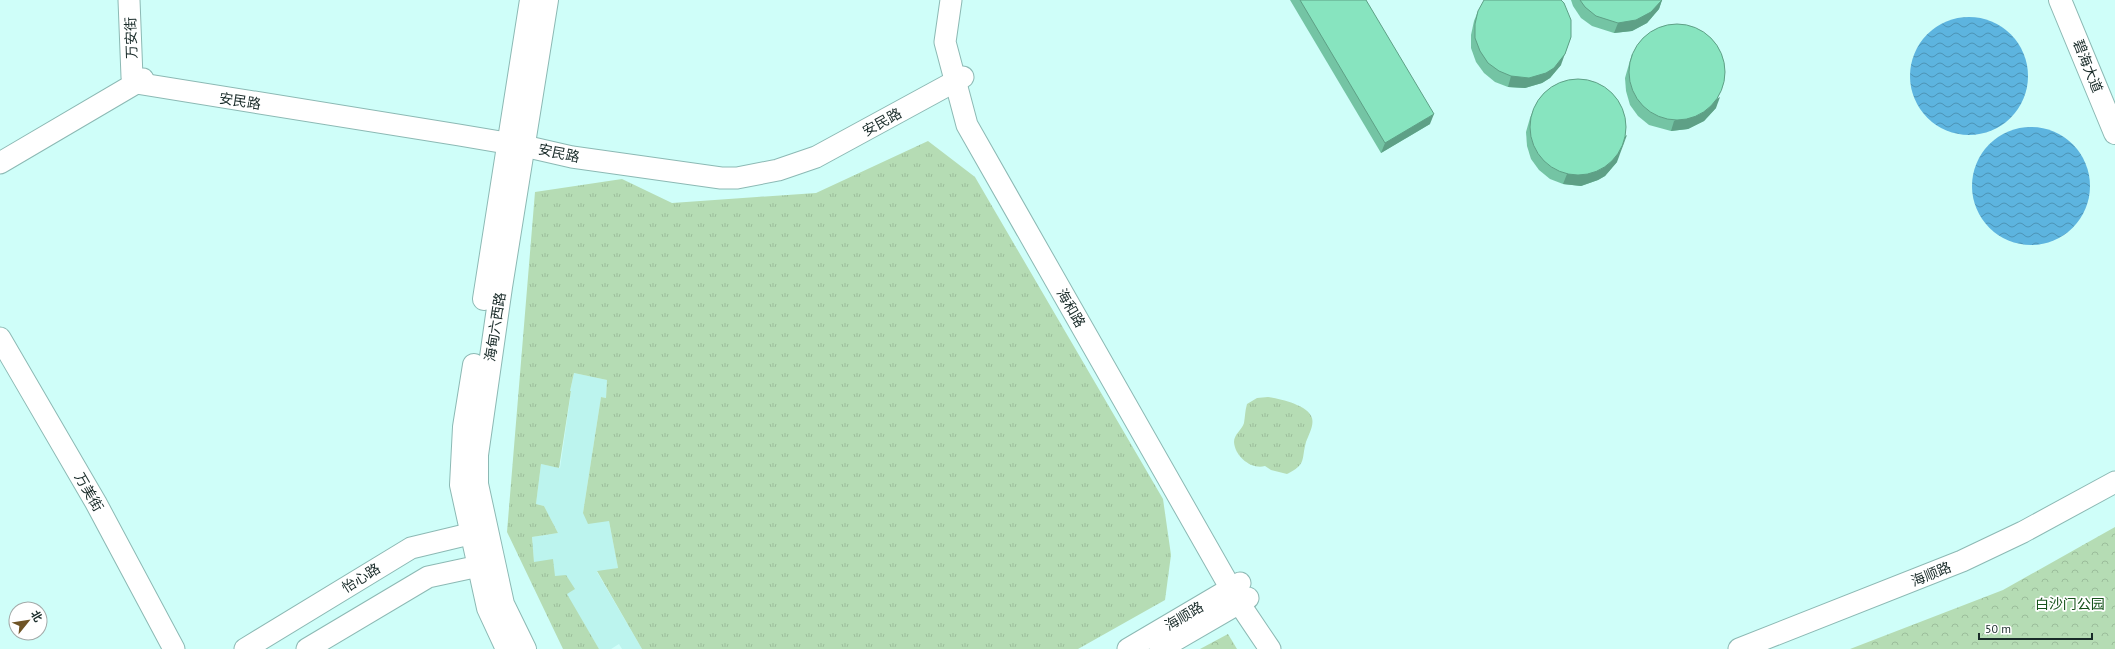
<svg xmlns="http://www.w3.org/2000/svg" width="2115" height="649" font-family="'PT Sans','Noto Sans SC',sans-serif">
  <defs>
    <pattern id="grass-tufts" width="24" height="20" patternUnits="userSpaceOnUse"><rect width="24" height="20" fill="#b5dcb4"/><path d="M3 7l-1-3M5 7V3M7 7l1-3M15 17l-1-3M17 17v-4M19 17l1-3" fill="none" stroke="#9bbd9b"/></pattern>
    <pattern id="park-crowns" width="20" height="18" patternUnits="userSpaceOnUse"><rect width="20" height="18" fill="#b5dcb4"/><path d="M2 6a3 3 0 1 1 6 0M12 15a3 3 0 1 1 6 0" fill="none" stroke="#9bbd9b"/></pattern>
    <pattern id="water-waves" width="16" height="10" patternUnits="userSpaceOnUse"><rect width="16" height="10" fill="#5db4df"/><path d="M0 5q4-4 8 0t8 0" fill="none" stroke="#4c93b5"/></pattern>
  </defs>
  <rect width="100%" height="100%" fill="#cffef9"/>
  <polygon fill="#bcf4ee" points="574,373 607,380 606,398 601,397 583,513 609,521 618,568 597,572 642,649 622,649 619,644 611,649 599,649 555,576 534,563 532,537 558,533 544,506 536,504 541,464 560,468 571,392 570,391"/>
  <g fill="url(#grass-tufts)">
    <polygon points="928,141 975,177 1163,499 1171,555 1165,600 1078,649 642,649 597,571 618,568 609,521 588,524 583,513 601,397 606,398 607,380 574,373 570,391 571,391 559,468 541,464 536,504 544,506 558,533 532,537 534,562 553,559 555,576 566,575 575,589 567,594 599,649 563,649 507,532 535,192 622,179 672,203 816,193"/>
    <path d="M1268,397C1280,399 1308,405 1312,418C1314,426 1309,434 1306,442C1301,460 1307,464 1287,474L1271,470L1265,466C1252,470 1235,457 1234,442C1234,434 1242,430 1244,423C1245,417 1245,411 1247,404L1257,398Z"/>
  </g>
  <g fill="url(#park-crowns)">
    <polygon points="2115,527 2115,649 1850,649 2003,590"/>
    <polygon points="1228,634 1237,649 1200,649"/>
  </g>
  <g fill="url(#water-waves)">
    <circle cx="1969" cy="76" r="59"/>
    <circle cx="2031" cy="186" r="59"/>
  </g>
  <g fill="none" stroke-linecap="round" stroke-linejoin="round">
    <defs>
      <g id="tertiary">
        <polyline points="129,0 132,77 136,83 459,135 524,146 572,157 721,178 737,178 778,170 816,157 963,77"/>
        <polyline points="951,0 945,42 967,125 1239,603 1270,649"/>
        <polyline points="0,163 143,79"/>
        <polyline points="0,338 96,503 174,649"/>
        <polyline points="245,649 411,548 486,530"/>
        <polyline points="307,649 428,577 493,563"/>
        <polyline points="1128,649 1240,583"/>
        <polyline points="1160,649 1248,598"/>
        <polyline points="1739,649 1962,561 2023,532 2115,482"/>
      </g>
      <g id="secondary">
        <polyline points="484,299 531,0"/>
        <polyline points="474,365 464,427 461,485 488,608 507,649"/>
        <polyline points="525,649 503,604 477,484 477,455 501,287 547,0"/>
      </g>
      <polyline id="primary" points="2060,0 2115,133"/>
    </defs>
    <use href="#tertiary" stroke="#8cb9b4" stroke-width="23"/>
    <use href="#secondary" stroke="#8cb9b4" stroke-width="24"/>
    <use href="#primary" stroke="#8cb9b4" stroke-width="24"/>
    <use href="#tertiary" stroke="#fff" stroke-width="21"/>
    <use href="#secondary" stroke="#fff" stroke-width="22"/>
    <use href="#primary" stroke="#fff" stroke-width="22"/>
  </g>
  <g fill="#74c4a4">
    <polygon points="1290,0 1366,0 1430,124 1381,153"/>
    <polygon points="1571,0 1662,0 1659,9 1647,23 1632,31 1614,33 1592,26 1581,18 1573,6"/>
    <polygon points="1478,11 1561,65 1550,78 1542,83 1525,88 1508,87 1495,82 1484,73 1476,62 1471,48 1471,35 1474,21"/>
    <polygon points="1632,54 1716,108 1704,121 1688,129 1671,131 1649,125 1638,116 1630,105 1626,91 1625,78 1629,64"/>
    <polygon points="1534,108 1617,162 1605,176 1598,180 1581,186 1563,184 1550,179 1539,170 1531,159 1527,146 1526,132 1530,118"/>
  </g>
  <g fill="#5ea086">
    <polygon points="1662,0 1659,9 1647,23 1632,31 1614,33 1618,23"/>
    <polygon points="1571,37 1561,65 1550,78 1542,83 1525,88 1508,87 1511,76"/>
    <polygon points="1720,97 1716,108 1704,121 1688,129 1671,131 1674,121"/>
    <polygon points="1434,114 1430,124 1381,153 1385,143"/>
    <polygon points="1627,135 1617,162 1605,176 1598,180 1581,186 1563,184 1567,174"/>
  </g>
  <g fill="#87e4bf" stroke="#5ea086">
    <polygon points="1300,0 1366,0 1434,114 1385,143"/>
    <polygon points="1484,0 1561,0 1564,3 1571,20 1571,37 1565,54 1554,68 1546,73 1529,78 1511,76 1499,71 1488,63 1480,51 1475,38 1475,24 1478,11"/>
    <polygon points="1580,0 1662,0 1651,12 1636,20 1618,23 1596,16 1585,7"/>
    <circle cx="1677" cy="72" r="48"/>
    <circle cx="1578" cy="127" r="48"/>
  </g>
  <g text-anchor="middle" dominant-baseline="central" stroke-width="3.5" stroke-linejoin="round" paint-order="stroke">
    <g font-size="14" fill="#192b29" stroke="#fff">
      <text transform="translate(131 38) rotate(-92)">万安街</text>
      <text transform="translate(2088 66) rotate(68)">碧海大道</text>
      <text transform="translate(240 101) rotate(9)">安民路</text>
      <text transform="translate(882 122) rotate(-29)">安民路</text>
      <text transform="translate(559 153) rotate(12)">安民路</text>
      <text transform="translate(1071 308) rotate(60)">海和路</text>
      <text transform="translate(495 327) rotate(-81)">海甸六西路</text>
      <text transform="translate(89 492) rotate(60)">万美街</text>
      <text transform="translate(1931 574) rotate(-22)">海顺路</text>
      <text transform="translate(361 578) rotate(-32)">怡心路</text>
      <text transform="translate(1184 616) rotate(-31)">海顺路</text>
    </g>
    <g font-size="14" fill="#16531b" stroke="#fff">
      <text x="2070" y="604">白沙门公园</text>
    </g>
  </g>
  <g transform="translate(28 621) rotate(60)"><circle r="19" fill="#ffffff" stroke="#a3aaa9"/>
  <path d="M0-3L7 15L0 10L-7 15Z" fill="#6f5426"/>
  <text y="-6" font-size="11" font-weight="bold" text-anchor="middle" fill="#192b29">北</text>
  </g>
  <path d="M1979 633v6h113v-6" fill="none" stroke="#192b29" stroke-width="2"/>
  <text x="1985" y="633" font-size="12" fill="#192b29" stroke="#ffffff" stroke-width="3" paint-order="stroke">50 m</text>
</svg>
